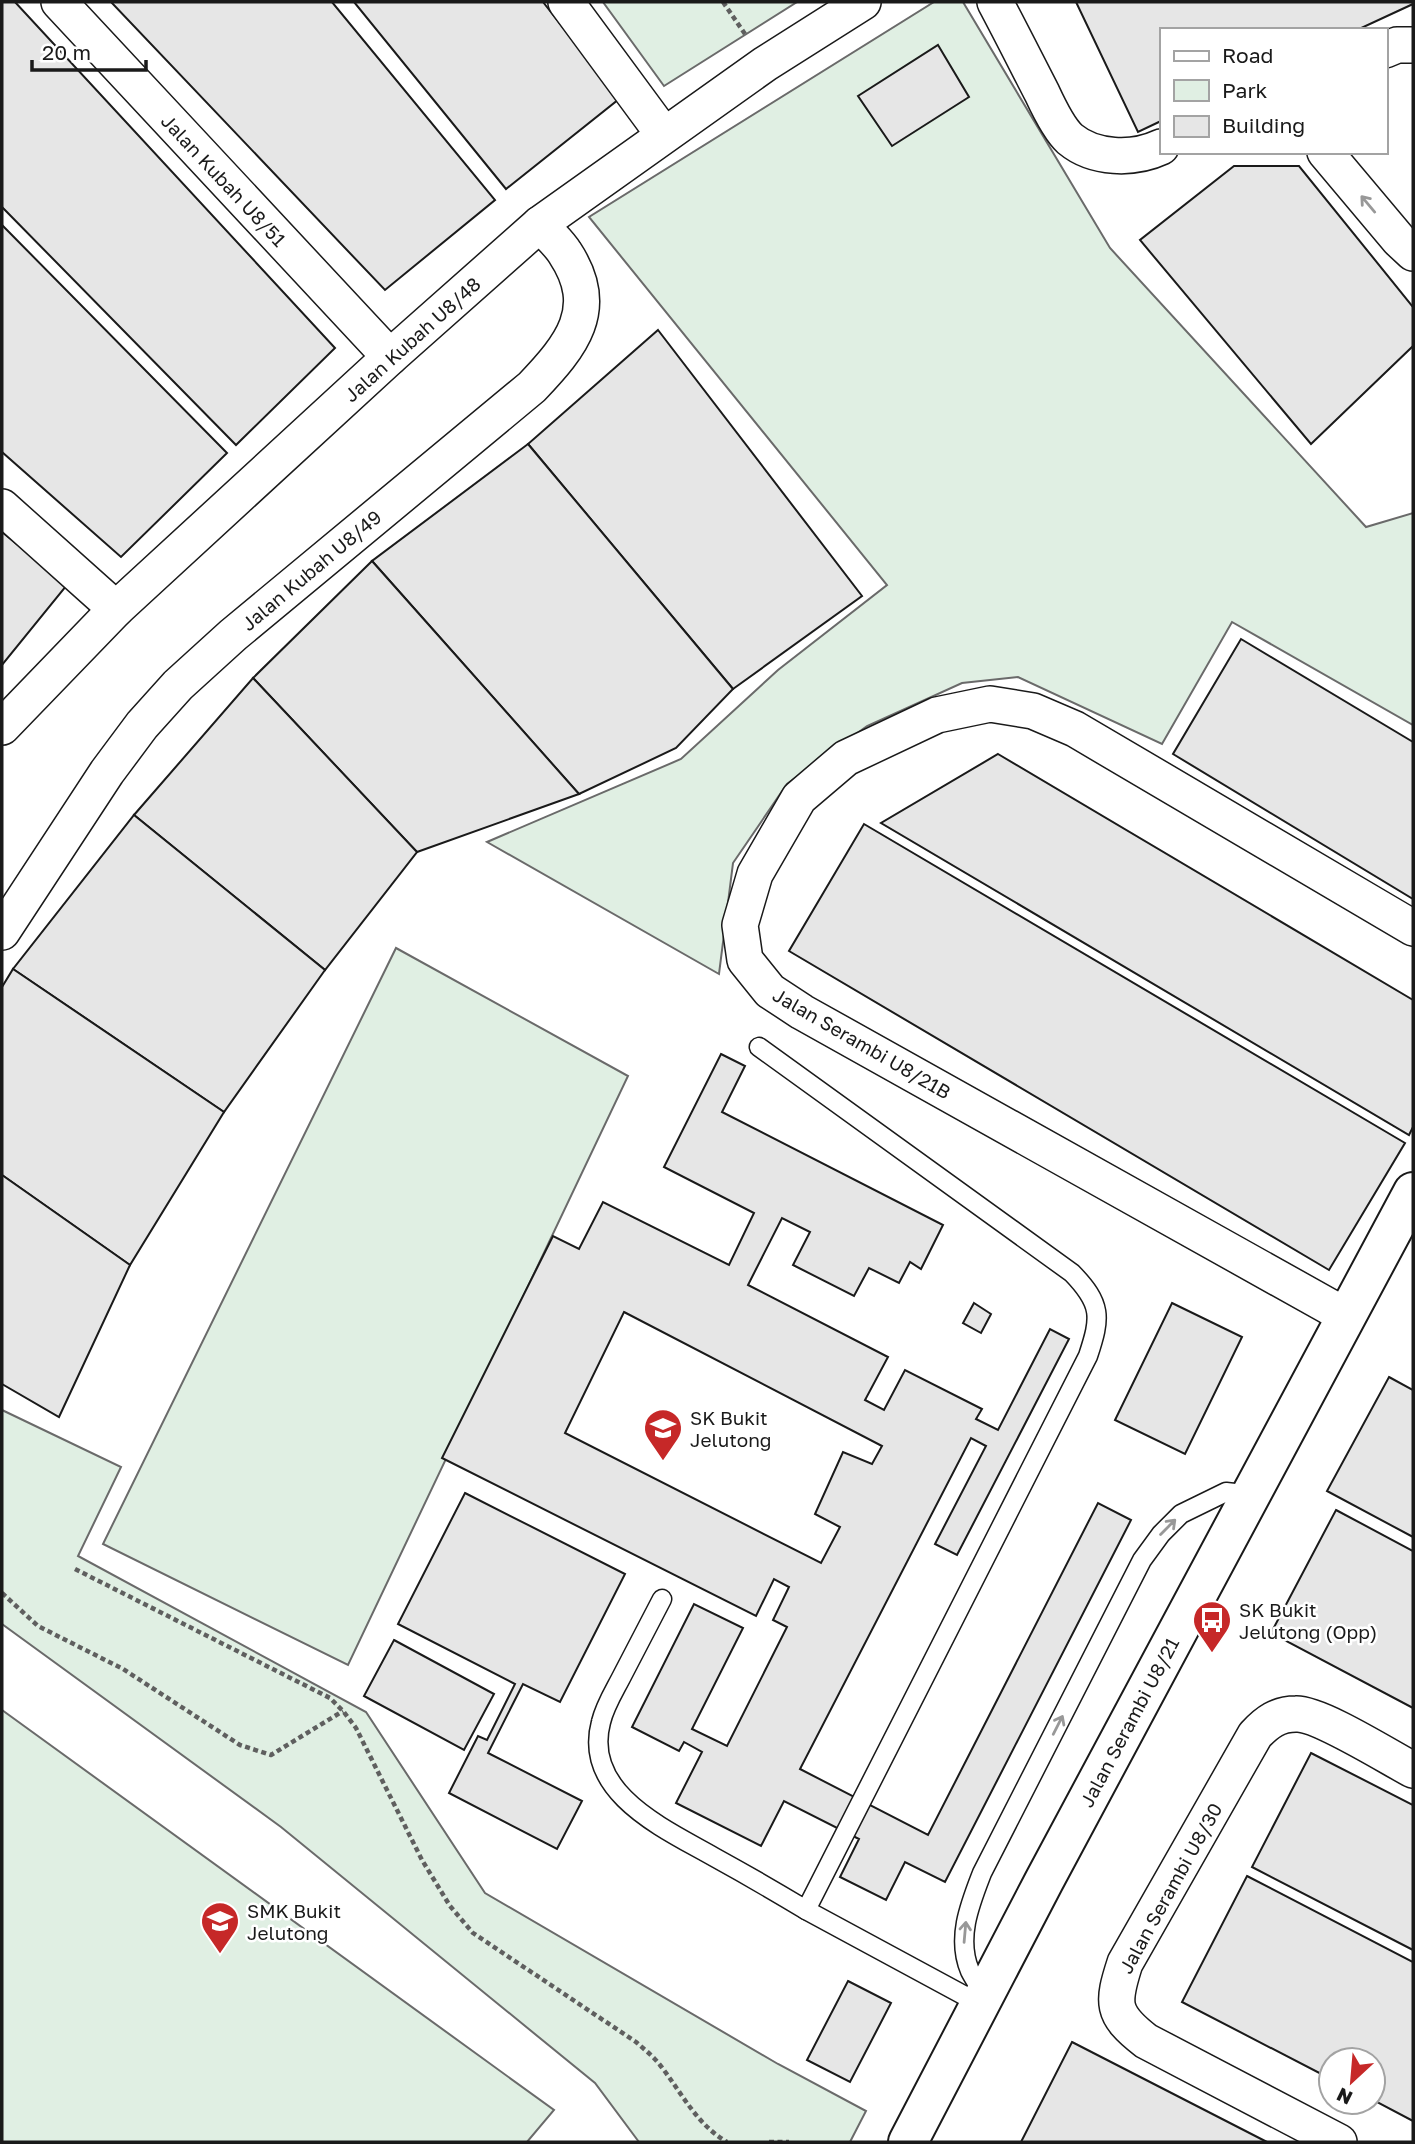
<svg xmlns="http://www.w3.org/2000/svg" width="1415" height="2144" font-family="'Golos Text',sans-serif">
  <rect width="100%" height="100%" fill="#fff"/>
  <g fill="#e0efe3" stroke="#6a6a6a" stroke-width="2">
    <polygon points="603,2 797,2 664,86"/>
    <polygon points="934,2 963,2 1110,248 1366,527 1413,513 1413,725 1232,622 1162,744 1018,677 962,683 867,726 787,784 733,863 719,974 487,842 681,759 778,670 887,585 589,217"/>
    <polygon points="396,948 628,1076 348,1665 103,1544"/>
    <polygon points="2,1410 121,1467 78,1556 366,1712 485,1893 778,2064 866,2111 850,2142 639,2142 595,2083 281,1827 2,1624"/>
    <polygon points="2,1710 554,2110 527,2142 2,2142"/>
  </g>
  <g fill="#e6e6e6" stroke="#1a1a1a" stroke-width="2" fill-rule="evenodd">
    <polygon points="2,2 15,2 335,348 236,445 2,207"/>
    <polygon points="111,2 332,2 495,200 385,290"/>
    <polygon points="354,2 543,2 619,99 506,189"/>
    <polygon points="1076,2 1413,2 1413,4 1357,30 1161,30 1161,121 1138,132"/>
    <polygon points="938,45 969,97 892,146 858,96"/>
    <polygon points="1234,166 1299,166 1413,307 1413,346 1311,444 1140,240"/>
    <polygon points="2,225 227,453 121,557 2,452"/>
    <polygon points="658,330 862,596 733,689 528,444"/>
    <polygon points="528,444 733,689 676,748 579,794 372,561"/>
    <polygon points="2,532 67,585 2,665"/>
    <polygon points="372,561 579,794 417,852 253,678"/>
    <polygon points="1241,639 1413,742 1413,899 1173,754"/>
    <polygon points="253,678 417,852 325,970 134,815"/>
    <polygon points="998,754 1413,1000 1413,1127 1409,1135 881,823"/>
    <polygon points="134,815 325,970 224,1112 13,969"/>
    <polygon points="864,824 1405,1143 1329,1270 789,951"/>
    <polygon points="13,969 224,1112 130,1265 2,1175 2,987"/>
    <path d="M721,1054L745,1066L722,1112L943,1225L921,1269L910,1262L899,1283L869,1268L854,1296L793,1265L810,1232L782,1218L748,1285L888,1357L865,1400L884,1410L905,1370L982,1409L976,1419L998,1430L1050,1329L1069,1339L957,1555L935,1544L986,1446L971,1438L800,1769L928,1835L1098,1503L1131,1520L945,1882L905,1862L886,1900L840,1877L859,1839L784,1801L761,1846L676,1803L702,1752L684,1742L679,1751L632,1727L694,1604L743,1628L692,1729L727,1746L787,1627L773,1620L789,1587L774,1579L756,1616L442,1458L553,1236L579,1249L603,1202L729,1265L754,1213L664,1167ZM624,1312L882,1446L872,1464L843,1452L815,1514L840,1527L821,1563L565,1433Z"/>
    <polygon points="2,1175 130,1265 59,1417 2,1384"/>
    <polygon points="974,1303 991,1314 981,1333 963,1323"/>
    <polygon points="1172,1303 1242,1337 1185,1454 1115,1420"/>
    <polygon points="1389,1377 1413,1390 1413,1537 1327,1491"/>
    <polygon points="465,1493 625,1574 560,1702 523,1684 488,1753 582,1801 557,1849 449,1793 478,1736 487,1740 515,1684 398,1624"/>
    <polygon points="1336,1510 1413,1551 1413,1708 1271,1633"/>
    <polygon points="394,1640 494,1694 464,1750 364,1696"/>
    <polygon points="1311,1753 1413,1805 1413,1950 1252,1867"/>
    <polygon points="1247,1876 1413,1962 1413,2121 1373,2100 1373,2060 1331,2060 1331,2079 1182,2002"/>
    <polygon points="848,1981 891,2003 850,2082 807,2060"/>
    <polygon points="1072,2042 1267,2142 1021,2142"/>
  </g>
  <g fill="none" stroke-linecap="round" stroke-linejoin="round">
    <defs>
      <g id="lane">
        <path d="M662,1599C649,1624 636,1649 623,1674C615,1690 605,1705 601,1722C582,1793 665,1829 714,1857C745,1874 776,1892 806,1910L1088,1356C1101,1317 1102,1304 1072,1273L759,1047"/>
        <polyline points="806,1910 980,2004"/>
        <path d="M984,1995C980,1987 974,1979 970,1971C956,1938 970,1904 982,1873L1142,1560L1161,1534L1181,1514L1226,1492L1252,1495"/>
      </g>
      <g id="street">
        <polyline points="59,2 390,357"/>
        <polyline points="566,2 664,135"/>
        <path d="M995,2C1011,32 1026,62 1042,93C1048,106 1059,129 1070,139C1094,159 1133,160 1161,147"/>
        <polyline points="1385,50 1397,45 1413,45"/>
        <polyline points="1325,152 1399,240 1413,253"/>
        <polyline points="2,507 116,609"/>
        <polyline points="2,727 116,609 390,357 540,224 765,64 863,2"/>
        <path d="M2,932L107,772L142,725L178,685L233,635L532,387C571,346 602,309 565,253C559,243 548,234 540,224"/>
        <polyline points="1346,1316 802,1012 770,991 745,960 740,925 755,874 799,798 846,758 937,715 990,704 1033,711 1075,729 1413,928"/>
        <path d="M1339,2142L1146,2041C1111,2014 1112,2003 1125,1963L1255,1735C1267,1722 1278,1714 1296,1714C1319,1713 1390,1758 1413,1770"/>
      </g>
      <polyline id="secondary" points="908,2142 1044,1881 1413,1192"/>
    </defs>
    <use href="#lane" stroke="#1a1a1a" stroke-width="21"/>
    <use href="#street" stroke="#1a1a1a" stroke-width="38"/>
    <use href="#secondary" stroke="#1a1a1a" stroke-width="42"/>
    <g stroke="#5f5f5f" stroke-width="4.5" stroke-dasharray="5 3.5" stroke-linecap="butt">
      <polyline points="723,2 745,34"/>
      <path d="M75,1569L330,1698L343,1711L356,1728L422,1860L450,1906L473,1933L636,2042C644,2049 653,2056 660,2065C682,2093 696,2124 727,2142"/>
      <polyline points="2,1593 38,1626 123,1669 240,1745 271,1755 343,1711"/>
      <polyline points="769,2142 789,2142"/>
    </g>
    <use href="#lane" stroke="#fff" stroke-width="18"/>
    <use href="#street" stroke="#fff" stroke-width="35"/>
    <use href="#secondary" stroke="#fff" stroke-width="38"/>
  </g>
  <defs><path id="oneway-shaft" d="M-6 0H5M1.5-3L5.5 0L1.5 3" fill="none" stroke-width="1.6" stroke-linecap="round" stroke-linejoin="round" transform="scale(1.75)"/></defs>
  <g stroke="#989898">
    <use href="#oneway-shaft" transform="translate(1368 204) rotate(-130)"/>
    <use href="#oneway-shaft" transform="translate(1168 1527) rotate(-45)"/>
    <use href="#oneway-shaft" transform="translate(1058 1725) rotate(-63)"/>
    <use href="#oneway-shaft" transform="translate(965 1932) rotate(-85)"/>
  </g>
  <defs>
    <symbol id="school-pin" viewBox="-11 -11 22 30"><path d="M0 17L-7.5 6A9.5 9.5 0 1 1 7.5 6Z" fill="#c62828" stroke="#fff"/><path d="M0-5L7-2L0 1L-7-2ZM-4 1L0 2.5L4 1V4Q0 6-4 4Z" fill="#fff"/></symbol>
    <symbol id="bus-pin" viewBox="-11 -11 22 30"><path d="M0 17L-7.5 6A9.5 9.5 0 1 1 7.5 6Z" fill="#c62828" stroke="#fff"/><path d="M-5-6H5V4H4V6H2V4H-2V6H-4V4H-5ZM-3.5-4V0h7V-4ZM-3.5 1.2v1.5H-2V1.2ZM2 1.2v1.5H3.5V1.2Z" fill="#fff"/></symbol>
  </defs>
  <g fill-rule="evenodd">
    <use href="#school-pin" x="641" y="1406" width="44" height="60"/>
    <use href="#bus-pin" x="1190" y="1598" width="44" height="60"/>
    <use href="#school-pin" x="198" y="1899" width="44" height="60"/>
  </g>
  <g text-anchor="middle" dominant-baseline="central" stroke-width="5" stroke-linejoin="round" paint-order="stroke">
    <g font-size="19" fill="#1a1a1a" stroke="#fff">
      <text transform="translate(224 180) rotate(47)">Jalan Kubah U8/51</text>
      <text transform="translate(412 339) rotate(-42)">Jalan Kubah U8/48</text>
      <text transform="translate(311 570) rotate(-40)">Jalan Kubah U8/49</text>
      <text transform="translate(862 1043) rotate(30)">Jalan Serambi U8/21B</text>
      <text transform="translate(1129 1722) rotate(-62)">Jalan Serambi U8/21</text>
      <text transform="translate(1170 1888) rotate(-61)">Jalan Serambi U8/30</text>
    </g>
    <g font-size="19" fill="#1a1a1a" stroke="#fff" text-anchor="start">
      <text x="690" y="1417">SK Bukit<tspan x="690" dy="22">Jelutong</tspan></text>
      <text x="1239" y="1609">SK Bukit<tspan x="1239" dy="22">Jelutong (Opp)</tspan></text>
      <text x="247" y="1910">SMK Bukit<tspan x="247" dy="22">Jelutong</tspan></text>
    </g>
  </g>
  <rect width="1415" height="2144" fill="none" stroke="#1a1a1a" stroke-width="7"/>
  <rect x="1160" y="28" width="228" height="126" fill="#ffffff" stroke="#a3a3a3" stroke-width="2"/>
  <rect x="1174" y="51" width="35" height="10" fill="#ffffff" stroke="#a3a3a3" stroke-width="2"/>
  <text x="1222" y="63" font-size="21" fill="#1a1a1a">Road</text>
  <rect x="1174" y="80" width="35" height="21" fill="#e0efe3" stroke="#a3a3a3" stroke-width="2"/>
  <text x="1222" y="98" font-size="21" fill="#1a1a1a">Park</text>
  <rect x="1174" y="116" width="35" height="21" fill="#e6e6e6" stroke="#a3a3a3" stroke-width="2"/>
  <text x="1222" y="133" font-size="21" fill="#1a1a1a">Building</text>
  <g transform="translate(1352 2081) rotate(206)"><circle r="33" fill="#ffffff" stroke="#a3a3a3" stroke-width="2"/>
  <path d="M0-5L12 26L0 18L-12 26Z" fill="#c62828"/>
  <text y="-10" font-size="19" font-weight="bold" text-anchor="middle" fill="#1a1a1a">N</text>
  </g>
  <path d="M32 60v10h114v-10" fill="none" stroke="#1a1a1a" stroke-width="3.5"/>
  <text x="42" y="60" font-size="21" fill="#1a1a1a" stroke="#ffffff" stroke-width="5" paint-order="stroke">20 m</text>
</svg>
